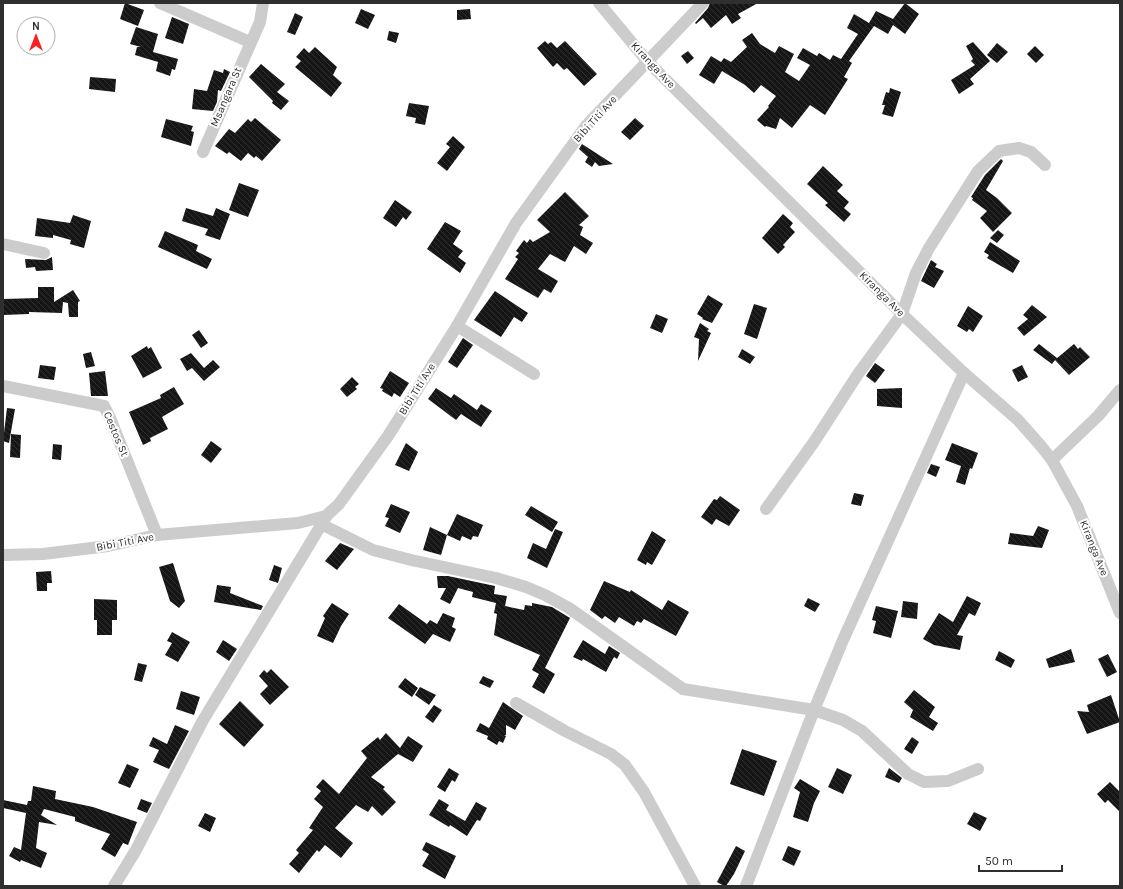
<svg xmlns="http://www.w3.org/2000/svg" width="1123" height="889" font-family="Karla,sans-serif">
  <defs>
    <pattern id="building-back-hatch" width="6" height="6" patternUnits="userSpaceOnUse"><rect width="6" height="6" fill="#161616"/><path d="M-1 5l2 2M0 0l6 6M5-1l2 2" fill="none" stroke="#303030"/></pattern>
  </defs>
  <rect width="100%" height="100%" fill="#fff"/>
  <g fill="url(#building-back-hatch)">
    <polygon points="125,3 144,10 138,26 120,19"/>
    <polygon points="710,3 758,3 738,14 741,18 732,24 726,15 711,28 703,18 696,24 695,23 708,8"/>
    <polygon points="905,3 919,14 905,34 893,25 888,34 874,26 849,61 852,63 844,77 848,79 825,115 810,105 792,128 780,118 776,129 766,126 765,127 757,120 769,107 768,106 776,96 761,85 754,93 745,85 722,71 714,84 699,75 711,56 721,62 724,58 731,62 747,47 742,40 752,33 760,44 775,53 779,46 794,54 785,72 799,81 810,65 797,58 803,48 817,56 819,53 830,60 833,55 841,59 858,34 847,28 854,14 869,23 876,11 893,19"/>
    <polygon points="361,9 375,15 368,29 355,23"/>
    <polygon points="470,9 471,19 457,20 457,10"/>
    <polygon points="295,13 303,17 295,35 287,32"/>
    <polygon points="172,17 189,24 183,44 165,38"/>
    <polygon points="136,27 158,34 153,52 178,59 175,70 172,69 170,76 156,71 158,62 135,55 137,47 141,47 130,44"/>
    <polygon points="389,31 399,33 396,43 387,40"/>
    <polygon points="545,41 548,44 551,42 557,48 565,41 597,74 584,86 567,68 564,70 557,63 553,67 537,48"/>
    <polygon points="973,42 990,61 970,79 974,84 959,94 951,80 975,65 971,61 973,59 966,46"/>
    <polygon points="997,43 1008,52 997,63 987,55"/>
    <polygon points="1035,46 1044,55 1036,63 1027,54"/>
    <polygon points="315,47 337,67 333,75 342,83 331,97 295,67 301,61 296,57 304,48 309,53"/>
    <polygon points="688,51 694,58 687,64 681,56"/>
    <polygon points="261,64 285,84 277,92 289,101 281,110 272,103 273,101 249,77"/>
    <polygon points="224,69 230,72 221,91 218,90 217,102 213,111 192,109 194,89 207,91 214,70 223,73"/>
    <polygon points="90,77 116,79 115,92 89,89"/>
    <polygon points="890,88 901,92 893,117 882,114 885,105 882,105 886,92 889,93"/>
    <polygon points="409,103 429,106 425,125 415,123 416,118 406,116"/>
    <polygon points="255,118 281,140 262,161 256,156 254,158 248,153 241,161 229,152 227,154 215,146 229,129 235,133 248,119 251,122"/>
    <polygon points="635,118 644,126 630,140 621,132"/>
    <polygon points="166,119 193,126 191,131 194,132 191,146 161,137"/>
    <polygon points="453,136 465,147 447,171 437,163 450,147 446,144"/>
    <polygon points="582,144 613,164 599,166 595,162 592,167 585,162 588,157 579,149"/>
    <polygon points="1001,159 1003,161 986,190 997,198 1012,213 993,232 980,218 987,211 972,200 973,198 971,197 985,175"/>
    <polygon points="823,166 843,185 837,191 849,202 844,208 851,214 844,222 825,205 828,203 807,184"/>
    <polygon points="239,183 259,190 248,217 229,210"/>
    <polygon points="565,192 589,216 579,225 583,227 580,235 593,243 586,254 574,246 565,262 550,254 538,269 558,281 551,293 544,289 538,298 505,279 518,259 515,257 519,253 516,251 524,240 527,243 530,239 533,242 550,232 537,220"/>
    <polygon points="395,200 412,212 406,220 403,217 396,227 383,218"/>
    <polygon points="186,208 213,216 216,208 230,214 220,240 205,235 208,229 182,221"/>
    <polygon points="783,214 793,223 790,227 795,232 783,245 785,247 778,254 762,238"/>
    <polygon points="73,215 91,221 84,248 70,244 71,240 53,235 53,238 35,236 37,218 70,223"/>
    <polygon points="445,222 461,231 453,244 463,251 458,257 466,263 460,273 427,249"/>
    <polygon points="998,230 1004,235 997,243 990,238"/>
    <polygon points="165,231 198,245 196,251 212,259 207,269 158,247"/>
    <polygon points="990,242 1020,261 1013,273 987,258 989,255 984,252"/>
    <polygon points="52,257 53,270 36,271 35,267 26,268 25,259 46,260"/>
    <polygon points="931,260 937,264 935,267 944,271 934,288 921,281"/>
    <polygon points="38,287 54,287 54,302 73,290 80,301 78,302 78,317 69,317 68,303 63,302 62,313 29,312 29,314 3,315 3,299 38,298"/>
    <polygon points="495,291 528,313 522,322 514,317 501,337 474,320"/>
    <polygon points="708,295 723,304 712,323 702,319 703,318 697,314"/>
    <polygon points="754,304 767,308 757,339 744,334"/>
    <polygon points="1032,305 1047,317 1024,336 1017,328 1028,319 1023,315"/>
    <polygon points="968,306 983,316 973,332 969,329 967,332 957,326"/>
    <polygon points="656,314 668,319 662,333 650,328"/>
    <polygon points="700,323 709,329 707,331 711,333 698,361 699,339 694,337"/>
    <polygon points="199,330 208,343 201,348 192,335"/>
    <polygon points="463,338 473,345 457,368 448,362"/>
    <polygon points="1039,344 1057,358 1056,359 1074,344 1078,349 1080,347 1090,357 1069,375 1055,360 1052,364 1033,350"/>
    <polygon points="147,346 148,349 151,347 162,368 143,378 131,356"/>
    <polygon points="742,349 755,357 750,364 738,357"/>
    <polygon points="91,352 95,366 86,368 83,354"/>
    <polygon points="191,353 204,368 213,360 220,367 204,381 192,368 187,371 180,359"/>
    <polygon points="875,363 885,370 875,383 866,376"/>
    <polygon points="40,365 56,367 54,380 38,378"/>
    <polygon points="1022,365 1028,377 1018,382 1012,370"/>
    <polygon points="105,371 108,396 91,396 89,373"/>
    <polygon points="390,371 409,383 400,397 394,393 392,397 382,391 383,389 380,388"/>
    <polygon points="352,377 359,384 355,387 357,389 347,397 340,389"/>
    <polygon points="174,387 184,404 162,417 168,429 150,438 151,441 143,445 129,412 161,398 160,395"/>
    <polygon points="436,388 451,398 454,394 477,410 481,404 492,411 481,427 461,414 456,420 428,399"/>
    <polygon points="902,388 902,408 877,406 877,389"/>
    <polygon points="7,408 15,409 9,443 3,441"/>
    <polygon points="11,434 21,435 20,458 10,457"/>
    <polygon points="211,441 222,449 211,463 201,455"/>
    <polygon points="406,443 418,452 409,471 395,465"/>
    <polygon points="952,443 978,453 972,469 970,468 965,485 956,482 961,466 945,460"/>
    <polygon points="53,444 62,445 61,460 52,459"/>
    <polygon points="931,464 940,467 936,477 927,473"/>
    <polygon points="854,493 864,495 861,506 851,504"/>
    <polygon points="720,496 740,510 729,526 716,519 712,525 701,517 714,499 717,500"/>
    <polygon points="391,504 410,512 400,533 385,526 389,518 385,517"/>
    <polygon points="531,506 558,522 552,532 525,515"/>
    <polygon points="457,514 483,525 478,537 473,536 471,540 462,536 460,541 447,535"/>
    <polygon points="1038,526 1049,530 1042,548 1008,544 1010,533 1033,536"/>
    <polygon points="430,527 447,535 441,555 423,550"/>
    <polygon points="555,529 563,532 547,568 527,558 533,543 546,549"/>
    <polygon points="652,531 666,540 652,565 647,562 646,565 637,560"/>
    <polygon points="340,543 354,549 337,570 325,561"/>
    <polygon points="173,563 185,601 179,608 170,601 159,567"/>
    <polygon points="274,565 282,568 278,583 269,580"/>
    <polygon points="51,571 52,583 47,583 47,591 37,591 36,572"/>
    <polygon points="437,576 448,576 495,586 494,594 507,596 505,606 524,610 525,605 532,606 532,603 552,607 570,618 545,668 555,674 544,694 532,687 539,674 532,670 540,655 494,635 497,614 494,613 496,603 472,597 473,592 458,588 450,604 440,599 446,588 438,588"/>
    <polygon points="604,581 630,592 631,590 662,610 668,600 689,612 676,636 644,619 641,623 637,621 634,626 619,617 615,623 605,616 602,619 590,610"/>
    <polygon points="217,585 231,587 230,593 263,606 261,610 214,602"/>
    <polygon points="967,596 981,603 975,616 969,613 957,635 963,636 960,650 934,645 923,639 939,613 953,622"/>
    <polygon points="808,598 820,604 815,612 804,606"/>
    <polygon points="94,599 117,600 117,620 112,620 112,635 97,635 97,620 94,620"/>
    <polygon points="903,601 918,603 917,619 901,617"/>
    <polygon points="332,603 349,614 341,626 333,643 317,636 325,618 323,616"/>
    <polygon points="399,604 427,624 430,620 437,624 443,613 455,618 452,627 456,629 450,642 433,634 425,644 388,618"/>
    <polygon points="876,606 898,611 891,638 873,633 876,621 872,620"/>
    <polygon points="172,632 190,642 178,662 165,655 172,643 167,641"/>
    <polygon points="223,640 237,649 229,661 216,652"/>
    <polygon points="583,640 605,654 609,646 620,653 617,659 614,657 606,672 583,659 582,661 573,657"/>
    <polygon points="1071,649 1075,662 1049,668 1046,659"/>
    <polygon points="999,651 1015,660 1011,668 995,660"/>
    <polygon points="1108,654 1117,672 1107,677 1098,659"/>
    <polygon points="138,663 147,665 142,682 134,680"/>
    <polygon points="271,669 289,687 270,705 260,694 268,686 259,676 264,670 267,673"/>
    <polygon points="483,676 494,681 490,688 479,683"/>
    <polygon points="405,678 418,688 412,697 398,687"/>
    <polygon points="420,687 436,695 429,705 415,695"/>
    <polygon points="914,690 935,707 929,717 938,723 933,731 910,717 913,710 904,702"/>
    <polygon points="181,691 200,697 194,715 176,709"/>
    <polygon points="1111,695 1120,722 1087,734 1077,711 1089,712 1087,705"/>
    <polygon points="240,701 264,725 244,747 219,724"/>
    <polygon points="503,702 523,716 515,730 506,725 506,735 504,735 506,736 503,743 499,741 497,745 487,739 488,736 476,731 480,723 489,728"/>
    <polygon points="434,705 442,710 433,723 425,717"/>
    <polygon points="175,725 189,731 169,769 153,762 159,750 149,746 153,737 167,744"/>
    <polygon points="386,733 400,748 408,736 423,746 413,762 398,754 371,777 385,787 383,789 396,802 382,816 372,806 368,812 356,805 335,828 353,843 341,858 325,845 319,852 317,850 299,873 289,864 299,853 296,850 313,830 309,828 323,807 314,799 321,791 316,787 323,779 339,794 367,758 361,751 378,737 380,740"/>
    <polygon points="912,737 919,742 912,754 904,749"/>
    <polygon points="742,749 777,761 764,796 730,784"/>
    <polygon points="127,764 139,769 130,788 118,783"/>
    <polygon points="449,768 459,774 455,782 452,780 445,792 437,787"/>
    <polygon points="837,768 852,775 843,794 828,787"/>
    <polygon points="889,768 902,778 899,783 885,777"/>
    <polygon points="800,779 820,791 814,803 808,822 793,817 800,792 794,788"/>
    <polygon points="1110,782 1120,792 1120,812 1108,800 1105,803 1097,794"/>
    <polygon points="33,786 56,791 55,799 93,807 137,822 128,845 123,843 115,857 101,849 110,834 75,821 75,817 44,809 41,815 57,825 39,822 36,848 47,853 41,868 21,860 20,862 9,856 14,847 21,850 26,813 3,808 3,800 27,805 28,801 31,801"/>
    <polygon points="141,799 152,803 147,813 137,809"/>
    <polygon points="439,799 449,805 446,810 465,821 476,802 487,808 480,821 477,820 467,836 450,825 449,827 429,815"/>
    <polygon points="974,812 987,818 980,831 967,824"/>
    <polygon points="205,813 216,818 210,832 198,826"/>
    <polygon points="426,842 456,856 445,879 422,866 429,854 422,850"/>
    <polygon points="736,846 745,851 734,874 726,886 724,886 717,882"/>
    <polygon points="788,846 801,851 794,866 782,860"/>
  </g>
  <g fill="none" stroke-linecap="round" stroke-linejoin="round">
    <g stroke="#ccc" stroke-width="12">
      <polyline points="160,3 250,42"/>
      <polyline points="599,3 648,62 902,314 964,373 1018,420 1041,446 1052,460 1077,506 1120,613"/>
      <polyline points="203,152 260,22 263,3"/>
      <polyline points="3,244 44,253"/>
      <polyline points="457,326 534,374"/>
      <polyline points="3,386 104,406 110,418 157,535"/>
      <polyline points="1052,460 1098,416 1120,390"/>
      <polyline points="766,509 814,442 858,374 902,314 916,273 929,248 978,171 999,151 1019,148 1031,152 1045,165"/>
      <polyline points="323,525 373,550 411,560 496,578 526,587 545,595 569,608 683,689 814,710 843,720 862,731 908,774 924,782 948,781 978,769"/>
      <polyline points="3,555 43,554 108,546 157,535 298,523 326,516 339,504 388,436 457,326 516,223 586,126 703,3"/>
      <polyline points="516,703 565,731 611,754 625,765 644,792 695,886"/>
      <polyline points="114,886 136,850 202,722 326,517"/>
      <polyline points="746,886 814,710 843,640 964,373"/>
    </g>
  </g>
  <g text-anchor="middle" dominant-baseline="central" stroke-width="4" stroke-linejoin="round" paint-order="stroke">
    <g font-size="11" fill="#2f2f2f" stroke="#fff">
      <text transform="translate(653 65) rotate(47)">Kiranga Ave</text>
      <text transform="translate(226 97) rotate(-67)">Msangara St</text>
      <text transform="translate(595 119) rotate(-48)">Bibi Titi Ave</text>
      <text transform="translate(882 294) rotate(45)">Kiranga Ave</text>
      <text transform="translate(417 389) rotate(-58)">Bibi Titi Ave</text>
      <text transform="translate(116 434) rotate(67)">Cestos St</text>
      <text transform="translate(125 542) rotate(-11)">Bibi Titi Ave</text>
      <text transform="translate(1094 548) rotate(68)">Kiranga Ave</text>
    </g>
  </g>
  <rect width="1123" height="889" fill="none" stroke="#2f2f2f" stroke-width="8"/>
  <g transform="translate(36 36)"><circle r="19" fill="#ffffff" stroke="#acacac"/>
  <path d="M0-3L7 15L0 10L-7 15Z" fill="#f62121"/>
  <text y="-6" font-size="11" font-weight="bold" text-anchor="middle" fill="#2f2f2f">N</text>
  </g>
  <path d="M979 865v6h83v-6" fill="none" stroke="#2f2f2f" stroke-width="2"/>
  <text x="985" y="865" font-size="12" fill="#2f2f2f" stroke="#ffffff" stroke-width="3" paint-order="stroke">50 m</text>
</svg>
